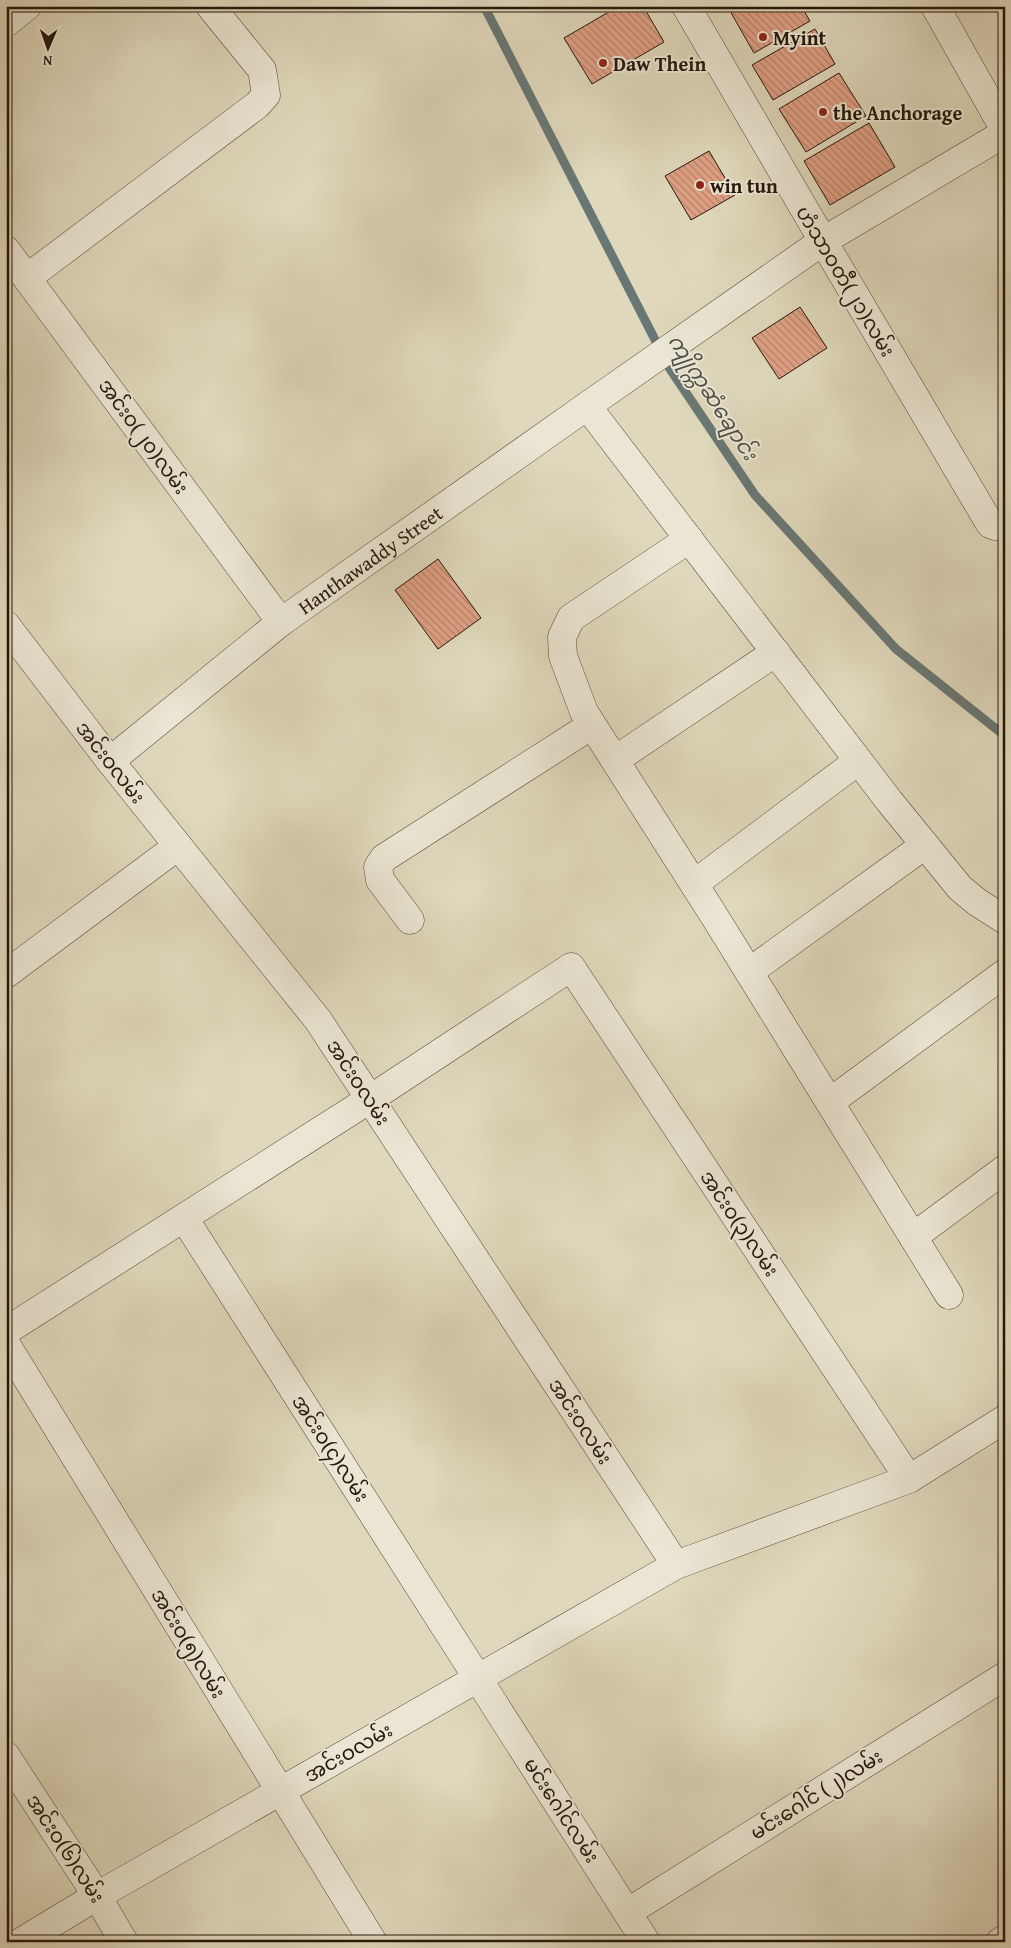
<svg xmlns="http://www.w3.org/2000/svg" width="1011" height="1948" font-family="'Gentium Book Plus','Noto Sans Myanmar',serif">
  <defs>
    <pattern id="building-back-hatch" width="6" height="6" patternUnits="userSpaceOnUse" patternTransform="scale(1.25)"><rect width="6" height="6" fill="#e0a185"/><path d="M-1 5l2 2M0 0l6 6M5-1l2 2" fill="none" stroke="#b5826b"/></pattern>
  </defs>
  <rect width="100%" height="100%" fill="#dfd8bc"/>
  <filter id="stains"><feTurbulence type="fractalNoise" baseFrequency=".004" numOctaves="4"/><feColorMatrix values="0 0 0 0 .2 0 0 0 0 .09 0 0 0 0 .02 0 0 0 .5 -.17"/></filter>
  <radialGradient id="worn" r=".72"><stop offset=".6" stop-color="#630" stop-opacity="0"/><stop offset="1" stop-color="#630" stop-opacity=".3"/></radialGradient>
  <g fill="none" stroke-linecap="round" stroke-linejoin="round">
    <polyline stroke="#697774" stroke-width="9" points="484,6 670,369 755,495 896,649 1005,736"/>
  </g>
  <g fill="url(#building-back-hatch)" stroke="#25160b">
    <polygon points="619,6 643,6 664,42 592,84 564,38"/>
    <polygon points="738,6 801,6 810,21 754,53 730,11"/>
    <polygon points="815,29 835,64 773,100 752,65"/>
    <polygon points="839,73 866,116 806,152 779,109"/>
    <polygon points="869,123 895,167 830,205 804,161"/>
    <polygon points="709,151 735,195 691,220 665,176"/>
    <polygon points="800,307 827,348 779,379 752,338"/>
    <polygon points="438,559 481,618 438,649 395,590"/>
  </g>
  <g fill="none" stroke-linecap="round" stroke-linejoin="round">
    <defs>
      <g id="minor">
        <polyline points="686,6 823,241 990,524 995,526 1005,523"/>
        <polyline points="935,6 1005,130"/>
        <polyline points="6,23 27,6"/>
        <polyline points="6,250 281,622"/>
        <polyline points="27,278 257,105 266,95 262,70 210,6"/>
        <polyline points="587,406 890,802 960,888 977,902 1005,920"/>
        <polyline points="689,539 571,618 562,637 563,656 584,712 713,914 949,1295"/>
        <polyline points="6,625 110,761 318,1020 676,1565"/>
        <polyline points="615,760 776,652"/>
        <path id="s1" d="M110,761L281,622L587,406L823,241L1005,133"/>
        <polyline points="694,884 858,761"/>
        <polyline points="410,920 380,880 378,867 384,858 592,725"/>
        <polyline points="749,972 925,845"/>
        <polyline points="6,974 178,846"/>
        <polyline points="830,1102 1005,973"/>
        <polyline points="184,1218 646,1942"/>
        <polyline points="913,1237 1005,1169"/>
        <polyline points="6,1331 370,1099 571,967 909,1479"/>
        <polyline points="6,1344 373,1942"/>
        <polyline points="6,1756 97,1896 124,1942"/>
        <polyline points="628,1912 1005,1676"/>
        <polyline points="21,1942 97,1896 676,1565 909,1479 1005,1419"/>
        <polyline points="1000,1942 1005,1939"/>
      </g>
    </defs>
    <use href="#minor" stroke="#544637" stroke-width="29"/>
    <use href="#minor" stroke="#eae6d3" stroke-width="28"/>
  </g>
  <g fill="#8f2418" stroke="#eae6d3" stroke-width="2">
    <circle cx="763" cy="37" r="5"/>
    <circle cx="603" cy="63" r="5"/>
    <circle cx="823" cy="112" r="5"/>
    <circle cx="700" cy="185" r="5"/>
  </g>
  <g text-anchor="middle" dominant-baseline="central" stroke-width="4" stroke-linejoin="round" paint-order="stroke">
    <g font-size="20" font-weight="bold" fill="#25160b" stroke="#eae6d3" text-anchor="start">
      <text x="773" y="37">Myint</text>
      <text x="613" y="63">Daw Thein</text>
      <text x="833" y="112">the Anchorage</text>
      <text x="710" y="185">win tun</text>
    </g>
    <g font-size="20" fill="#25160b" stroke="#eae6d3">
      <text transform="translate(846 281) rotate(59)">ဟံသာဝတီ(၂၁)လမ်း</text>
      <text transform="translate(144 436) rotate(54)">အင်းဝ(၂၀)လမ်း</text>
      <text stroke="none"><textPath href="#s1" startOffset="329">Hanthawaddy Street</textPath></text>
      <text transform="translate(111 762) rotate(52)">အင်းဝလမ်း</text>
      <text transform="translate(359 1082) rotate(57)">အင်းဝလမ်း</text>
      <text transform="translate(740 1223) rotate(56)">အင်းဝ(၃)လမ်း</text>
      <text transform="translate(581 1421) rotate(57)">အင်းဝလမ်း</text>
      <text transform="translate(331 1448) rotate(57)">အင်းဝ(၄)လမ်း</text>
      <text transform="translate(189 1643) rotate(59)">အင်းဝ(၅)လမ်း</text>
      <text transform="translate(348 1752) rotate(-30)">အင်းဝလမ်း</text>
      <text transform="translate(816 1794) rotate(-32)">မင်းဂေါင် (၂)လမ်း</text>
      <text transform="translate(562 1810) rotate(57)">မင်းဂေါင်လမ်း</text>
      <text transform="translate(66 1848) rotate(57)">အင်းဝ(၆)လမ်း</text>
    </g>
    <g font-size="21" font-style="italic" fill="#4d4f48" stroke="#eae6d3">
      <text transform="translate(713 397) rotate(57)">ကျိုက္ကဆံချောင်း</text>
    </g>
  </g>
  <rect width="1011" height="1948" fill="none" stroke="#dfd8bc" stroke-width="25"/>
  <rect x="8" y="8" width="996" height="1933" fill="none" stroke="#25160b" stroke-width="2.5"/>
  <rect x="12" y="12" width="986" height="1923" fill="none" stroke="#25160b"/>
  <g transform="translate(48 48) rotate(182)" stroke="#eae6d3" stroke-width="4" paint-order="stroke">
  <path d="M0-4L9 19L0 12L-9 19Z" fill="#25160b"/>
  <text y="-8" font-size="14" font-weight="bold" text-anchor="middle" fill="#25160b">N</text>
  </g>
  <rect width="100%" height="100%" filter="url(#stains)"/>
  <rect width="100%" height="100%" fill="url(#worn)"/>
</svg>
